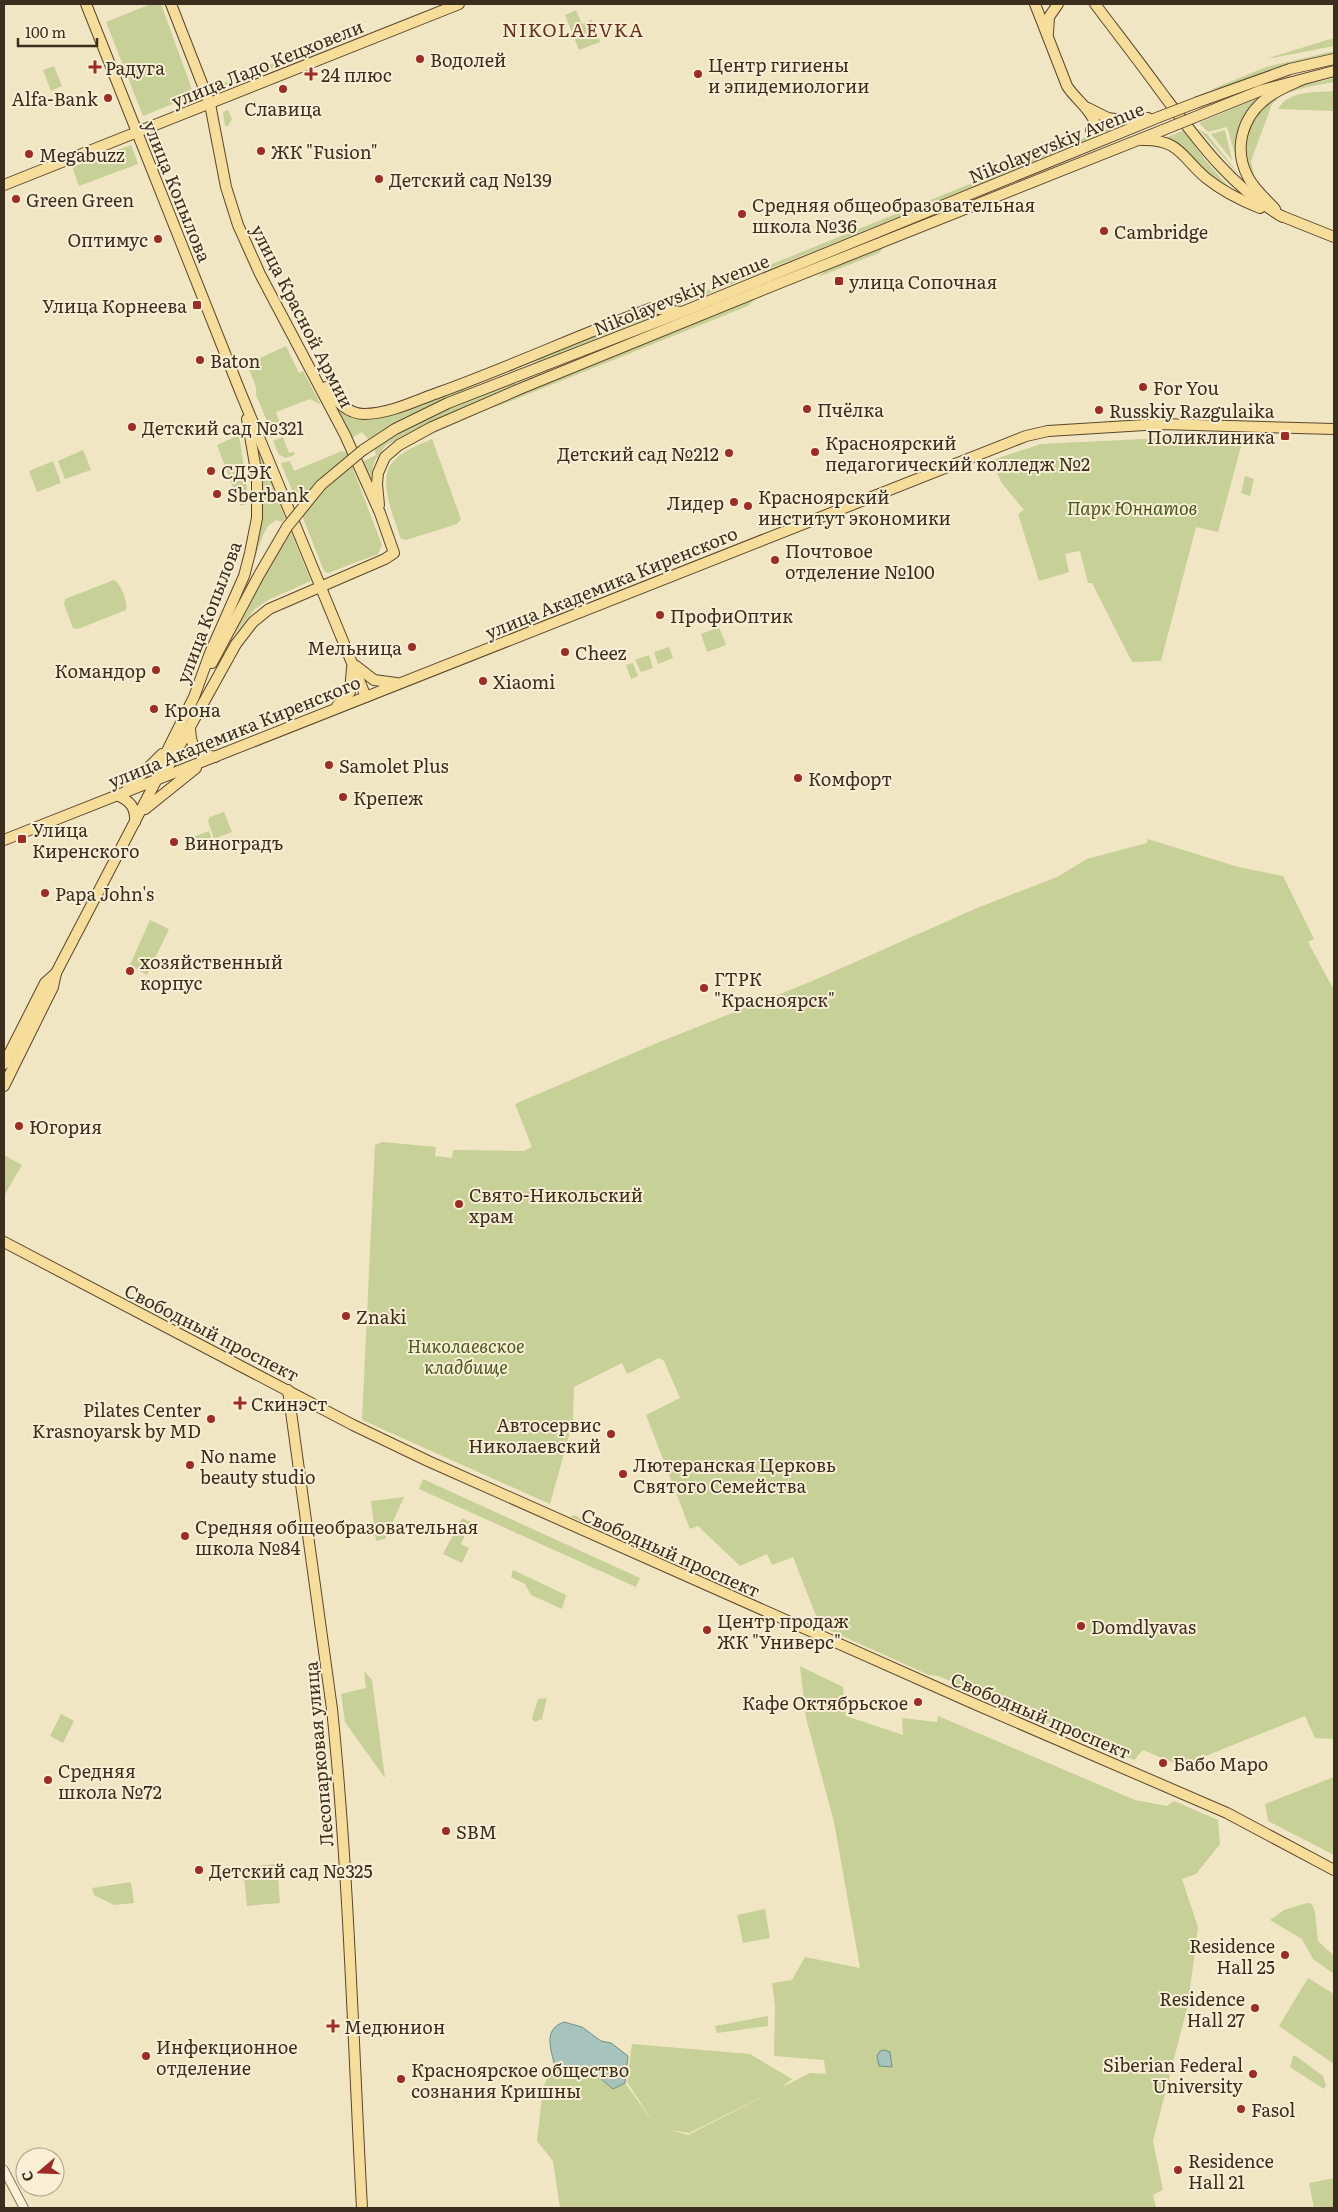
<svg xmlns="http://www.w3.org/2000/svg" width="1338" height="2212" font-family="Literata,serif">
  <rect width="100%" height="100%" fill="#f1e6c4"/>
  <g fill="#c6d097">
    <polygon points="151,4 161,4 194,95 143,116 106,22"/>
    <polygon points="576,10 582,24 592,20 600,42 579,50 565,15"/>
    <polygon points="1334,38 1334,46 1267,59 1275,56"/>
    <polygon points="315,46 320,49 256,75 254,71"/>
    <polygon points="1334,51 1334,54 1286,64 1227,87 1210,90 1266,67"/>
    <polygon points="54,66 62,86 51,91 43,70"/>
    <polygon points="248,73 250,78 219,90 217,86"/>
    <path d="M1334,78V82L1307,87L1283,94L1272,104L1251,161L1254,175L1251,176C1239,153 1245,132 1259,111C1263,107 1266,99 1271,96C1290,86 1314,83 1334,78Z"/>
    <path d="M1334,91V111L1278,109C1289,90 1314,93 1334,91Z"/>
    <path d="M1263,96C1248,121 1231,137 1239,168L1227,127L1208,132L1199,123Z"/>
    <polygon points="228,110 232,119 228,126 225,126 223,112"/>
    <polygon points="1116,125 1123,126 675,307 668,306"/>
    <polygon points="1198,129 1207,134 1242,178"/>
    <polygon points="1184,130 1206,161 1234,193 1220,185 1163,139"/>
    <polygon points="1225,130 1232,160 1211,134"/>
    <polygon points="131,145 138,164 79,186 72,167"/>
    <polygon points="883,248 879,253 818,277 827,269"/>
    <polygon points="756,298 748,306 506,403 480,412 497,403"/>
    <polygon points="661,312 668,314 519,372 543,357 651,314"/>
    <polygon points="286,346 299,373 303,371 321,405 310,399 276,412 282,429 272,433 256,395 256,387 247,364"/>
    <polygon points="511,369 403,418 368,439 362,432 352,438 338,409 352,417 370,418"/>
    <path d="M515,382L517,386L428,423L386,445L374,462L370,481L362,462L376,455L374,448C418,419 466,401 515,382Z"/>
    <polygon points="239,435 247,488 246,504 240,506 217,445"/>
    <polygon points="283,437 289,453 295,452 294,455 286,458 279,455 273,441"/>
    <polygon points="1163,438 1243,439 1218,532 1196,527 1161,661 1132,662 1092,583 1088,583 1080,551 1065,554 1069,572 1039,581 1018,514 1024,510 1001,482 992,460 1041,444"/>
    <path d="M432,439L461,519L457,524L406,540L401,539C395,520 377,481 392,463C401,451 419,445 432,439Z"/>
    <polygon points="83,450 91,470 65,479 58,461"/>
    <polygon points="342,451 347,453 382,545 378,554 328,573 324,571 281,463 290,461 294,471"/>
    <path d="M259,452L285,518L282,522L276,520L268,526L263,535L255,557C264,521 265,488 259,452Z"/>
    <polygon points="53,461 61,483 37,492 29,471"/>
    <polygon points="1245,476 1254,479 1250,496 1241,493"/>
    <polygon points="291,532 311,581 268,600 255,609 229,641 240,617"/>
    <path d="M114,580C121,584 128,602 126,610L78,629L73,628L64,604L65,599Z"/>
    <polygon points="719,627 726,645 707,652 701,634"/>
    <polygon points="669,647 673,658 658,664 654,652"/>
    <polygon points="649,655 653,668 641,672 635,660"/>
    <polygon points="633,663 638,676 631,679 626,665"/>
    <polygon points="187,742 199,755 177,764"/>
    <polygon points="224,812 232,832 214,839 208,821 210,817"/>
    <polygon points="209,831 213,843 198,849 193,837"/>
    <polygon points="1148,839 1238,867 1283,876 1314,939 1308,942 1334,990 1334,1739 1315,1738 1305,1716 1181,1766 1143,1750 1134,1760 980,1693 938,1676 929,1675 820,1626 793,1557 772,1565 767,1554 740,1566 698,1526 690,1529 646,1415 680,1398 664,1361 659,1358 627,1374 622,1363 574,1387 573,1421 550,1504 362,1420 375,1145 382,1142 436,1147 435,1156 452,1158 453,1150 524,1151 532,1147 515,1104 657,1043 810,982 977,908 1057,877 1087,859 1147,843"/>
    <polygon points="150,920 169,929 147,975 130,965"/>
    <polygon points="4,1155 22,1165 4,1196"/>
    <polygon points="423,1479 640,1578 636,1587 419,1489"/>
    <polygon points="404,1497 385,1539 376,1541 371,1501"/>
    <polygon points="574,1515 593,1525 611,1525 616,1535 571,1517"/>
    <polygon points="462,1518 471,1522 461,1544 469,1548 462,1563 443,1554"/>
    <polygon points="513,1570 566,1595 562,1609 531,1595 525,1584 511,1577"/>
    <path d="M800,1666L843,1687L846,1716L903,1735L902,1718L937,1722L938,1716L1135,1800L1167,1806L1174,1801L1218,1820L1220,1844L1196,1874L1182,1879L1198,1927L1188,2004L1153,2141L1163,2190L1153,2195L1156,2208H560L553,2161L537,2141L543,2088L554,2063C568,2069 564,2065 577,2066C591,2067 603,2081 613,2089L625,2083L654,2123L627,2082L632,2044L750,2054L792,2079L781,2088L689,2133L670,2130L688,2135L810,2073L826,2074L824,2060L774,2056L775,2006L772,1983L792,1980L805,1957L860,1968L834,1822L806,1718Z"/>
    <polygon points="364,1671 372,1680 385,1778 345,1722 341,1694 366,1688"/>
    <polygon points="547,1698 542,1719 534,1722 532,1718 538,1699"/>
    <polygon points="61,1714 74,1721 63,1743 50,1736"/>
    <polygon points="1334,1777 1334,1855 1268,1821 1265,1804"/>
    <polygon points="277,1864 280,1903 247,1906 243,1867"/>
    <polygon points="131,1882 134,1903 114,1905 94,1895 92,1888"/>
    <polygon points="1307,1903 1312,1904 1315,1912 1318,1941 1334,1956 1334,1974 1313,1959 1302,1939 1270,1920 1284,1910"/>
    <polygon points="765,1909 770,1938 743,1943 737,1915"/>
    <polygon points="1308,1978 1334,1994 1334,2064 1279,2026"/>
    <polygon points="768,2016 768,2026 717,2033 715,2026"/>
    <polygon points="1293,2056 1296,2056 1323,2076 1326,2085 1324,2089 1290,2067"/>
    <polygon points="1334,2178 1334,2207 1314,2208 1309,2183"/>
  </g>
  <g fill="#a6c3bc" stroke="#6c938b">
    <path d="M564,2022L582,2027L601,2041L611,2043L628,2056L625,2083L613,2089C603,2081 591,2068 577,2066C565,2065 568,2069 554,2063C550,2046 544,2029 564,2022Z"/>
    <polygon points="885,2050 890,2052 892,2067 879,2066 877,2056 880,2051"/>
  </g>
  <g fill="none" stroke-linecap="round" stroke-linejoin="round">
    <defs>
      <polyline id="minor" points="4,2170 24,2208"/>
      <g id="major">
        <polyline points="86,4 240,391 366,697"/>
        <path d="M1035,4L1067,86C1075,99 1090,108 1095,123L1091,130"/>
        <path d="M1095,4C1116,32 1138,60 1159,89C1195,137 1230,187 1283,217"/>
        <polyline points="1048,33 1049,17 1058,4"/>
        <polyline points="1198,102 1290,69 1334,59"/>
        <polyline points="1088,108 1108,118 1121,120 1148,118"/>
        <polyline points="1205,113 1262,90 1334,71"/>
        <path d="M1142,140C1180,139 1182,158 1206,178C1222,191 1242,201 1260,208"/>
        <polyline points="4,185 459,4"/>
        <path d="M1275,209C1266,199 1254,189 1248,177C1233,149 1242,117 1267,98C1277,90 1290,85 1301,80"/>
        <polyline points="1279,215 1334,237"/>
        <path d="M326,387C335,400 347,414 364,414C390,414 417,400 440,392C512,366 581,334 652,308L681,312"/>
        <polyline points="363,450 395,429 448,403 682,312 1159,117"/>
        <polyline points="379,505 377,484 378,473 385,457 399,445 432,427 522,388 772,286 1163,130"/>
        <polyline points="212,663 259,575 287,527"/>
        <polyline points="356,666 374,680 396,683"/>
        <polyline points="337,706 350,692 352,668"/>
        <path d="M190,728C191,749 195,752 215,757"/>
        <polyline points="157,779 158,769 194,697 210,653 244,576 250,553 257,518 257,476 247,419"/>
        <polyline points="128,788 162,754"/>
        <path d="M117,795C130,801 136,807 135,822"/>
        <polyline points="145,809 196,768"/>
        <polyline points="4,840 1026,436 1048,431 1161,424 1334,429"/>
        <polyline points="4,1064 45,983 56,973"/>
        <polyline points="4,1086 53,987 56,973 157,779 165,772 236,644 253,622 269,609 385,559 394,553 380,513 345,435 260,274 238,225 226,187 210,104 171,4"/>
        <polyline points="4,1242 353,1425 428,1461 970,1702 1227,1813 1334,1870"/>
        <path d="M288,1390L332,1709C349,1875 353,2042 362,2208"/>
      </g>
    </defs>
    <use href="#minor" stroke="#8c7759" stroke-width="10"/>
    <use href="#major" stroke="#5a452d" stroke-width="12"/>
    <use href="#minor" stroke="#fbf2d8" stroke-width="8"/>
    <use href="#major" stroke="#f6de9a" stroke-width="10"/>
    <defs>
      <g id="major-bridge">
        <polyline points="1159,117 1198,102"/>
        <polyline points="1163,130 1205,113"/>
        <polyline points="287,527 321,485 363,450"/>
      </g>
    </defs>
    <use href="#major-bridge" stroke="#5a452d" stroke-width="12" stroke-linecap="butt"/>
    <use href="#major-bridge" stroke="#f6de9a" stroke-width="10"/>
  </g>
  <g fill="#9f2b25" stroke="#f8efd4" stroke-width="2">
    <circle cx="420" cy="59" r="5"/>
    <path d="M92.5 59.5h5v5h5v5h-5v5h-5v-5h-5v-5h5z"/>
    <path d="M308.5 66.5h5v5h5v5h-5v5h-5v-5h-5v-5h5z"/>
    <circle cx="698" cy="74" r="5"/>
    <circle cx="283" cy="89" r="5"/>
    <circle cx="108" cy="98" r="5"/>
    <circle cx="261" cy="151" r="5"/>
    <circle cx="29" cy="154" r="5"/>
    <circle cx="379" cy="179" r="5"/>
    <circle cx="16" cy="199" r="5"/>
    <circle cx="742" cy="214" r="5"/>
    <circle cx="1104" cy="231" r="5"/>
    <circle cx="158" cy="239" r="5"/>
    <rect x="834" y="276" width="10" height="10" rx="2.5"/>
    <rect x="192" y="300" width="10" height="10" rx="2.5"/>
    <circle cx="200" cy="360" r="5"/>
    <circle cx="1143" cy="387" r="5"/>
    <circle cx="807" cy="409" r="5"/>
    <circle cx="1099" cy="410" r="5"/>
    <circle cx="132" cy="427" r="5"/>
    <rect x="1280" y="431" width="10" height="10" rx="2.5"/>
    <circle cx="815" cy="452" r="5"/>
    <circle cx="729" cy="453" r="5"/>
    <circle cx="211" cy="471" r="5"/>
    <circle cx="217" cy="494" r="5"/>
    <circle cx="734" cy="502" r="5"/>
    <circle cx="748" cy="506" r="5"/>
    <circle cx="775" cy="560" r="5"/>
    <circle cx="660" cy="615" r="5"/>
    <circle cx="412" cy="647" r="5"/>
    <circle cx="565" cy="652" r="5"/>
    <circle cx="156" cy="670" r="5"/>
    <circle cx="483" cy="681" r="5"/>
    <circle cx="154" cy="709" r="5"/>
    <circle cx="329" cy="765" r="5"/>
    <circle cx="798" cy="778" r="5"/>
    <circle cx="343" cy="797" r="5"/>
    <rect x="17" y="834" width="10" height="10" rx="2.5"/>
    <circle cx="174" cy="842" r="5"/>
    <circle cx="45" cy="893" r="5"/>
    <circle cx="130" cy="971" r="5"/>
    <circle cx="704" cy="988" r="5"/>
    <circle cx="19" cy="1126" r="5"/>
    <circle cx="459" cy="1204" r="5"/>
    <circle cx="346" cy="1316" r="5"/>
    <path d="M237.5 1395.5h5v5h5v5h-5v5h-5v-5h-5v-5h5z"/>
    <circle cx="211" cy="1419" r="5"/>
    <circle cx="611" cy="1434" r="5"/>
    <circle cx="190" cy="1465" r="5"/>
    <circle cx="623" cy="1474" r="5"/>
    <circle cx="185" cy="1536" r="5"/>
    <circle cx="1081" cy="1626" r="5"/>
    <circle cx="707" cy="1630" r="5"/>
    <circle cx="918" cy="1702" r="5"/>
    <circle cx="1163" cy="1763" r="5"/>
    <circle cx="48" cy="1780" r="5"/>
    <circle cx="446" cy="1831" r="5"/>
    <circle cx="199" cy="1870" r="5"/>
    <circle cx="1285" cy="1955" r="5"/>
    <circle cx="1255" cy="2008" r="5"/>
    <path d="M330.5 2018.5h5v5h5v5h-5v5h-5v-5h-5v-5h5z"/>
    <circle cx="146" cy="2056" r="5"/>
    <circle cx="1253" cy="2074" r="5"/>
    <circle cx="401" cy="2079" r="5"/>
    <circle cx="1241" cy="2109" r="5"/>
    <circle cx="1178" cy="2170" r="5"/>
  </g>
  <g text-anchor="middle" dominant-baseline="central" stroke-width="4" stroke-linejoin="round" paint-order="stroke">
    <g font-size="18" fill="#3c2e1e" stroke="#f8efd4" text-anchor="start">
      <text x="430" y="59">Водолей</text>
      <text x="708" y="64">Центр гигиены<tspan x="708" dy="21">и эпидемиологии</tspan></text>
      <text x="105" y="67">Радуга</text>
      <text x="321" y="74">24 плюс</text>
      <text x="98" y="98" text-anchor="end">Alfa-Bank</text>
      <text x="283" y="108" text-anchor="middle">Славица</text>
      <text x="271" y="151">ЖК "Fusion"</text>
      <text x="39" y="154">Megabuzz</text>
      <text x="389" y="179">Детский сад №139</text>
      <text x="26" y="199">Green Green</text>
      <text x="752" y="204">Средняя общеобразовательная<tspan x="752" dy="21">школа №36</tspan></text>
      <text x="1114" y="231">Cambridge</text>
      <text x="148" y="239" text-anchor="end">Оптимус</text>
      <text x="849" y="281">улица Сопочная</text>
      <text x="187" y="305" text-anchor="end">Улица Корнеева</text>
      <text x="210" y="360">Baton</text>
      <text x="1153" y="387">For You</text>
      <text x="817" y="409">Пчёлка</text>
      <text x="1109" y="410">Russkiy Razgulaika</text>
      <text x="142" y="427">Детский сад №321</text>
      <text x="1275" y="436" text-anchor="end">Поликлиника</text>
      <text x="825" y="442">Красноярский<tspan x="825" dy="21">педагогический колледж №2</tspan></text>
      <text x="719" y="453" text-anchor="end">Детский сад №212</text>
      <text x="221" y="471">СДЭК</text>
      <text x="227" y="494">Sberbank</text>
      <text x="758" y="496">Красноярский<tspan x="758" dy="21">институт экономики</tspan></text>
      <text x="724" y="502" text-anchor="end">Лидер</text>
      <text x="785" y="550">Почтовое<tspan x="785" dy="21">отделение №100</tspan></text>
      <text x="670" y="615">ПрофиОптик</text>
      <text x="402" y="647" text-anchor="end">Мельница</text>
      <text x="575" y="652">Cheez</text>
      <text x="146" y="670" text-anchor="end">Командор</text>
      <text x="493" y="681">Xiaomi</text>
      <text x="164" y="709">Крона</text>
      <text x="339" y="765">Samolet Plus</text>
      <text x="808" y="778">Комфорт</text>
      <text x="353" y="797">Крепеж</text>
      <text x="32" y="829">Улица<tspan x="32" dy="21">Киренского</tspan></text>
      <text x="184" y="842">Виноградъ</text>
      <text x="55" y="893">Papa John's</text>
      <text x="140" y="961">хозяйственный<tspan x="140" dy="21">корпус</tspan></text>
      <text x="714" y="978">ГТРК<tspan x="714" dy="21">"Красноярск"</tspan></text>
      <text x="29" y="1126">Югория</text>
      <text x="469" y="1194">Свято-Никольский<tspan x="469" dy="21">храм</tspan></text>
      <text x="356" y="1316">Znaki</text>
      <text x="251" y="1403">Скинэст</text>
      <text x="201" y="1409" text-anchor="end">Pilates Center<tspan x="201" dy="21">Krasnoyarsk by MD</tspan></text>
      <text x="601" y="1424" text-anchor="end">Автосервис<tspan x="601" dy="21">Николаевский</tspan></text>
      <text x="200" y="1455">No name<tspan x="200" dy="21">beauty studio</tspan></text>
      <text x="633" y="1464">Лютеранская Церковь<tspan x="633" dy="21">Святого Семейства</tspan></text>
      <text x="195" y="1526">Средняя общеобразовательная<tspan x="195" dy="21">школа №84</tspan></text>
      <text x="717" y="1620">Центр продаж<tspan x="717" dy="21">ЖК "Универс"</tspan></text>
      <text x="1091" y="1626">Domdlyavas</text>
      <text x="908" y="1702" text-anchor="end">Кафе Октябрьское</text>
      <text x="1173" y="1763">Бабо Маро</text>
      <text x="58" y="1770">Средняя<tspan x="58" dy="21">школа №72</tspan></text>
      <text x="456" y="1831">SBM</text>
      <text x="209" y="1870">Детский сад №325</text>
      <text x="1275" y="1945" text-anchor="end">Residence<tspan x="1275" dy="21">Hall 25</tspan></text>
      <text x="1245" y="1998" text-anchor="end">Residence<tspan x="1245" dy="21">Hall 27</tspan></text>
      <text x="344" y="2026">Медюнион</text>
      <text x="156" y="2046">Инфекционное<tspan x="156" dy="21">отделение</tspan></text>
      <text x="1243" y="2064" text-anchor="end">Siberian Federal<tspan x="1243" dy="21">University</tspan></text>
      <text x="411" y="2069">Красноярское общество<tspan x="411" dy="21">сознания Кришны</tspan></text>
      <text x="1251" y="2109">Fasol</text>
      <text x="1188" y="2160">Residence<tspan x="1188" dy="21">Hall 21</tspan></text>
    </g>
    <g font-size="18" fill="#3c2e1e" stroke="#f8efd4">
      <text transform="translate(267 63) rotate(-22)">улица Ладо Кецховели</text>
      <text transform="translate(1056 142) rotate(-22)">Nikolayevskiy Avenue</text>
      <text transform="translate(178 191) rotate(68)">улица Копылова</text>
      <text transform="translate(681 294) rotate(-22)">Nikolayevskiy Avenue</text>
      <text transform="translate(303 316) rotate(63)">улица Красной Армии</text>
      <text transform="translate(611 582) rotate(-22)">улица Академика Киренского</text>
      <text transform="translate(208 612) rotate(-69)">улица Копылова</text>
      <text transform="translate(234 731) rotate(-22)">улица Академика Киренского</text>
      <text transform="translate(212 1332) rotate(27)">Свободный проспект</text>
      <text transform="translate(671 1552) rotate(24)">Свободный проспект</text>
      <text transform="translate(1041 1715) rotate(23)">Свободный проспект</text>
      <text transform="translate(318 1754) rotate(-95)">Лесопарковая улица</text>
    </g>
    <g font-size="18" font-style="italic" fill="#495923" stroke="#f8efd4">
      <text x="1132" y="507">Парк Юннатов</text>
      <text x="466" y="1345">Николаевское<tspan x="466" dy="21">кладбище</tspan></text>
    </g>
    <g font-size="19" letter-spacing="1" fill="#6b301b" stroke="#f8efd4">
      <text x="573" y="29">NIKOLAEVKA</text>
    </g>
  </g>
  <rect width="1338" height="2212" fill="none" stroke="#3c2e1e" stroke-width="10"/>
  <g transform="translate(40 2172) rotate(251)"><circle r="24" fill="#f8efd4" stroke="#ada28b"/>
  <path d="M0-4L9 19L0 12L-9 19Z" fill="#9f2b25"/>
  <text y="-8" font-size="14" font-weight="bold" text-anchor="middle" fill="#3c2e1e">С</text>
  </g>
  <path d="M18 38v8h79v-8" fill="none" stroke="#3c2e1e" stroke-width="2.5"/>
  <text x="25" y="38" font-size="15" fill="#3c2e1e" stroke="#f8efd4" stroke-width="4" paint-order="stroke">100 m</text>
</svg>
